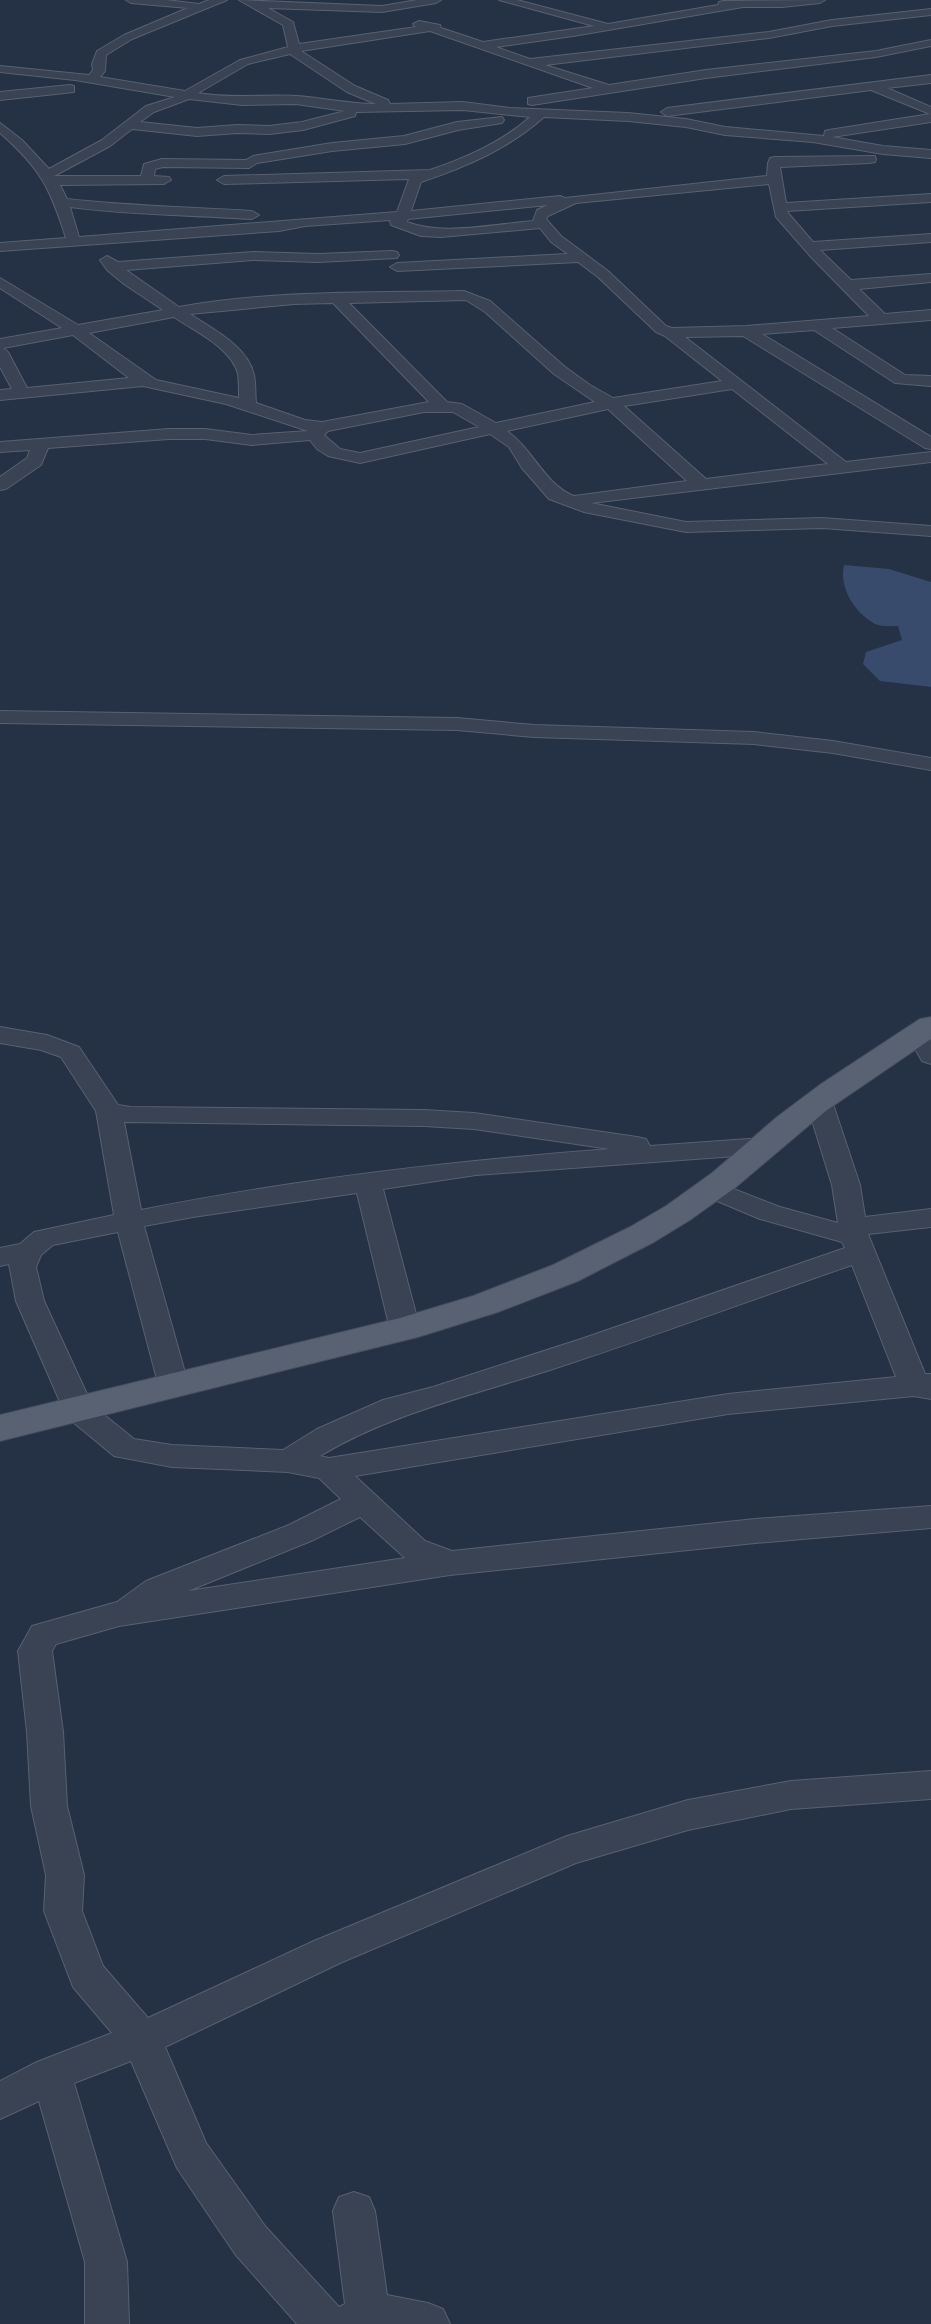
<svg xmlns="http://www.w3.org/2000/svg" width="931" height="2324" font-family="'Space Grotesk',sans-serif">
  <rect width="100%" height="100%" fill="#253144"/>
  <path fill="#384b6c" d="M844,565L889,569L931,582V687L880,681L863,664L866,652L902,640L898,626C891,626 881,627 875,624C854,612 839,588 844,565Z"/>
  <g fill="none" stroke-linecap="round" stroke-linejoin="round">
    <defs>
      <g id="minor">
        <path d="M126,0H166L199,4L209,0H227L132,39L106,55L105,71L100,77L185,91L240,60L288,47L283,25L239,0L382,6L417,0H441L436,3L382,12L268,8L293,22L299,44L416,27L413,24L419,21L440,25L441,28L483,42L594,26L499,0H517L608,24L718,5L719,2L723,1L825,0L820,3L782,7H743L573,36L496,47L530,59L769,32L832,20L931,9V15L832,26L769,38L545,65L609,85L706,70L876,51L931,40V46L876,57L706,78L532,105L528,104V98L593,88L430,31L301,51L355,86L388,100L390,104L463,102L510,108L628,113L686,119L725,127L824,136L825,131L829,130L930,114L871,90L667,116L661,112L667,108L931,75V83L887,88L931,107V122L832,137L883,146L931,150V158L883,154L813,142L725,135L686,127L628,121L544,117C508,149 466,167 421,182L411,211L560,196L565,198L767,176L768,163L770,158L775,157L875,156L876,159L875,162L870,163L780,167L786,203L931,194V202L787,211L788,213L813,242L931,234V242L820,250L851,280L931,274V282L859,289L885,314L931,310V320L832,328L905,375L931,376V386L895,383L814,330L762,334L931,437V449L925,448L743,336L685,337L846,462L931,452V462L591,503L686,522L822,518L931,526V536L822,528L686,532L584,512L549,499L522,468L509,447L490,434L360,463L328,456L317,449L310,440L252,445L205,439H169L48,448L41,465L6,489L0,490V477L27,458L30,450L0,452V442L169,429H205L252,435L308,431L226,404L143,386L0,400V390L12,389L0,367V339L62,328L0,288V278L78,325L163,310L124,284L107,270L100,260L107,256L118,262L253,252L318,254L392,251L397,252L399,255L397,258L318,262L253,260L126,270L179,307C272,290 370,293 464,291L490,301L565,367L590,385L613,398L722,381L665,336L656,332L598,277L578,262L397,271L390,267L397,263L568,254L551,242L540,228L441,237L421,236L391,225L390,220L305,226L279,231L0,251V243L66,238C50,188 41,169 0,133V123L22,140L49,169L102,140L146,106L175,97L75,80L0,72V66L89,75L93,70L92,64L97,51L124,35L188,8L131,3ZM290,54L347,92L376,104C349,104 324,98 297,96C264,94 231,99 198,93L248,64ZM189,99L242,105L296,104L345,111L302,122L269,126L237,125L197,128L140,122L154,112ZM463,110L530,117C502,142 466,158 430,170L224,176L217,180L224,184L409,179L397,212L79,237L70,207C131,215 191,215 252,219L259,215L252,211C190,207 129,206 67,199L60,185L164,184L171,180L169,177L154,176L155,169L163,167L249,168L257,163L332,151L405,144L458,130L502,123L504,120L502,117L457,122L404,136L332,143L253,156L246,160L162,159L144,164L141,176H54L110,146L132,129L197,136L237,133L269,134L303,130L355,116L356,112ZM769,184L776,217L812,258L869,316L746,326L672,328L666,326L608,271L561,236L546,219L548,216L576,203ZM548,205L537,210L533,221C495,224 443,236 407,222L408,219ZM466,300L485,312L554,374L595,402L496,423L462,404L447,402L349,303ZM333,303L429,402L322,422L305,420L256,403C255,394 256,384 254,375C248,346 212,329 190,314L294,304ZM174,317C194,331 231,347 238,374C239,381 239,390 239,398L156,380L89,333ZM73,335L129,378L27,388L8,352L3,348ZM732,389L828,464L706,479L624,406ZM608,409L687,481L574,496C544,484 533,449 507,431ZM424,412H453L479,427L360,453L340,449L324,435L328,431Z"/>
        <polygon points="70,85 74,86 74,92 0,100 0,92"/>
        <polygon points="0,711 457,718 534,725 754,732 833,741 931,758 931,770 833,753 754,744 534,737 457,730 0,723"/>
        <polygon points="919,1025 928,1028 931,1032 931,1064 922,1061 906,1033 910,1028"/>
        <path d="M0,1027L47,1035L79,1047L118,1105L131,1107L424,1110L474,1113L637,1137L646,1139L650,1146L763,1138L772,1140L776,1146L772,1152L763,1154L476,1175L383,1189L420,1329L415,1336L405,1339L395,1336L390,1329L357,1193L193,1217L144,1226L189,1387L185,1394L174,1397L163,1394L159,1387L118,1232L53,1245L41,1255L36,1267L44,1301L92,1405L134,1439L172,1445L283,1450L317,1429L383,1400L433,1387L584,1338L845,1248L842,1242L760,1219L703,1195L699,1189L703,1183L713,1181L780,1207L838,1223L832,1185L806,1101L810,1095L819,1093L828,1095L832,1101L860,1185L865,1217L931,1209V1227L868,1234L925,1374H931V1399L914,1396L728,1414L355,1476L425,1541L452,1551L755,1519L931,1506V1528L755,1543L450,1575L119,1626L56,1644L52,1651L63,1732L67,1806L84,1875L82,1911L103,1966L148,2018L314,1941L567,1836L688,1800L791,1781L931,1771V1799L791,1809L688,1830L576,1863L340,1963L165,2047L206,2143L265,2226L339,2307L345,2304L333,2211L339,2197L354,2192L369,2197L375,2211L387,2295L428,2303L443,2309L450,2324H297L235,2254L177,2168L131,2061L74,2083L127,2262L129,2324H85V2262L39,2101L0,2119V2081L37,2062L112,2033L73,1987L44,1911L46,1875L31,1806L27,1732L18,1651L32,1626L117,1602L146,1581L289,1525L341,1499L319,1478L288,1472L172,1467L114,1456L68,1418L64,1411L16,1301L9,1264L0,1266V1248L20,1244L34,1232L114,1215L96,1111L61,1057L41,1050L0,1043ZM124,1122L424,1126L474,1129L610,1149C453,1161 296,1179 141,1210ZM852,1265L896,1377L728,1394L329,1458L320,1456C390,1414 472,1395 550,1370C651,1337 751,1300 852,1265ZM360,1517L405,1558L188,1591L311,1541Z"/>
      </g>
      <polygon id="major" points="931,1017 931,1039 827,1110 736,1187 690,1220 654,1242 578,1281 498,1312 418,1337 0,1441 0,1415 400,1318 473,1296 553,1265 630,1227 666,1206 712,1173 777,1117 821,1084 903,1030 920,1019"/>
    </defs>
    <use href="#minor" stroke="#586171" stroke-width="2"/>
    <use href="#major" stroke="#434c5d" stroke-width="2"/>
    <use href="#minor" fill="#3a4353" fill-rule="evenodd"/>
    <use href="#major" fill="#586273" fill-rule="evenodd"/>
  </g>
</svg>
